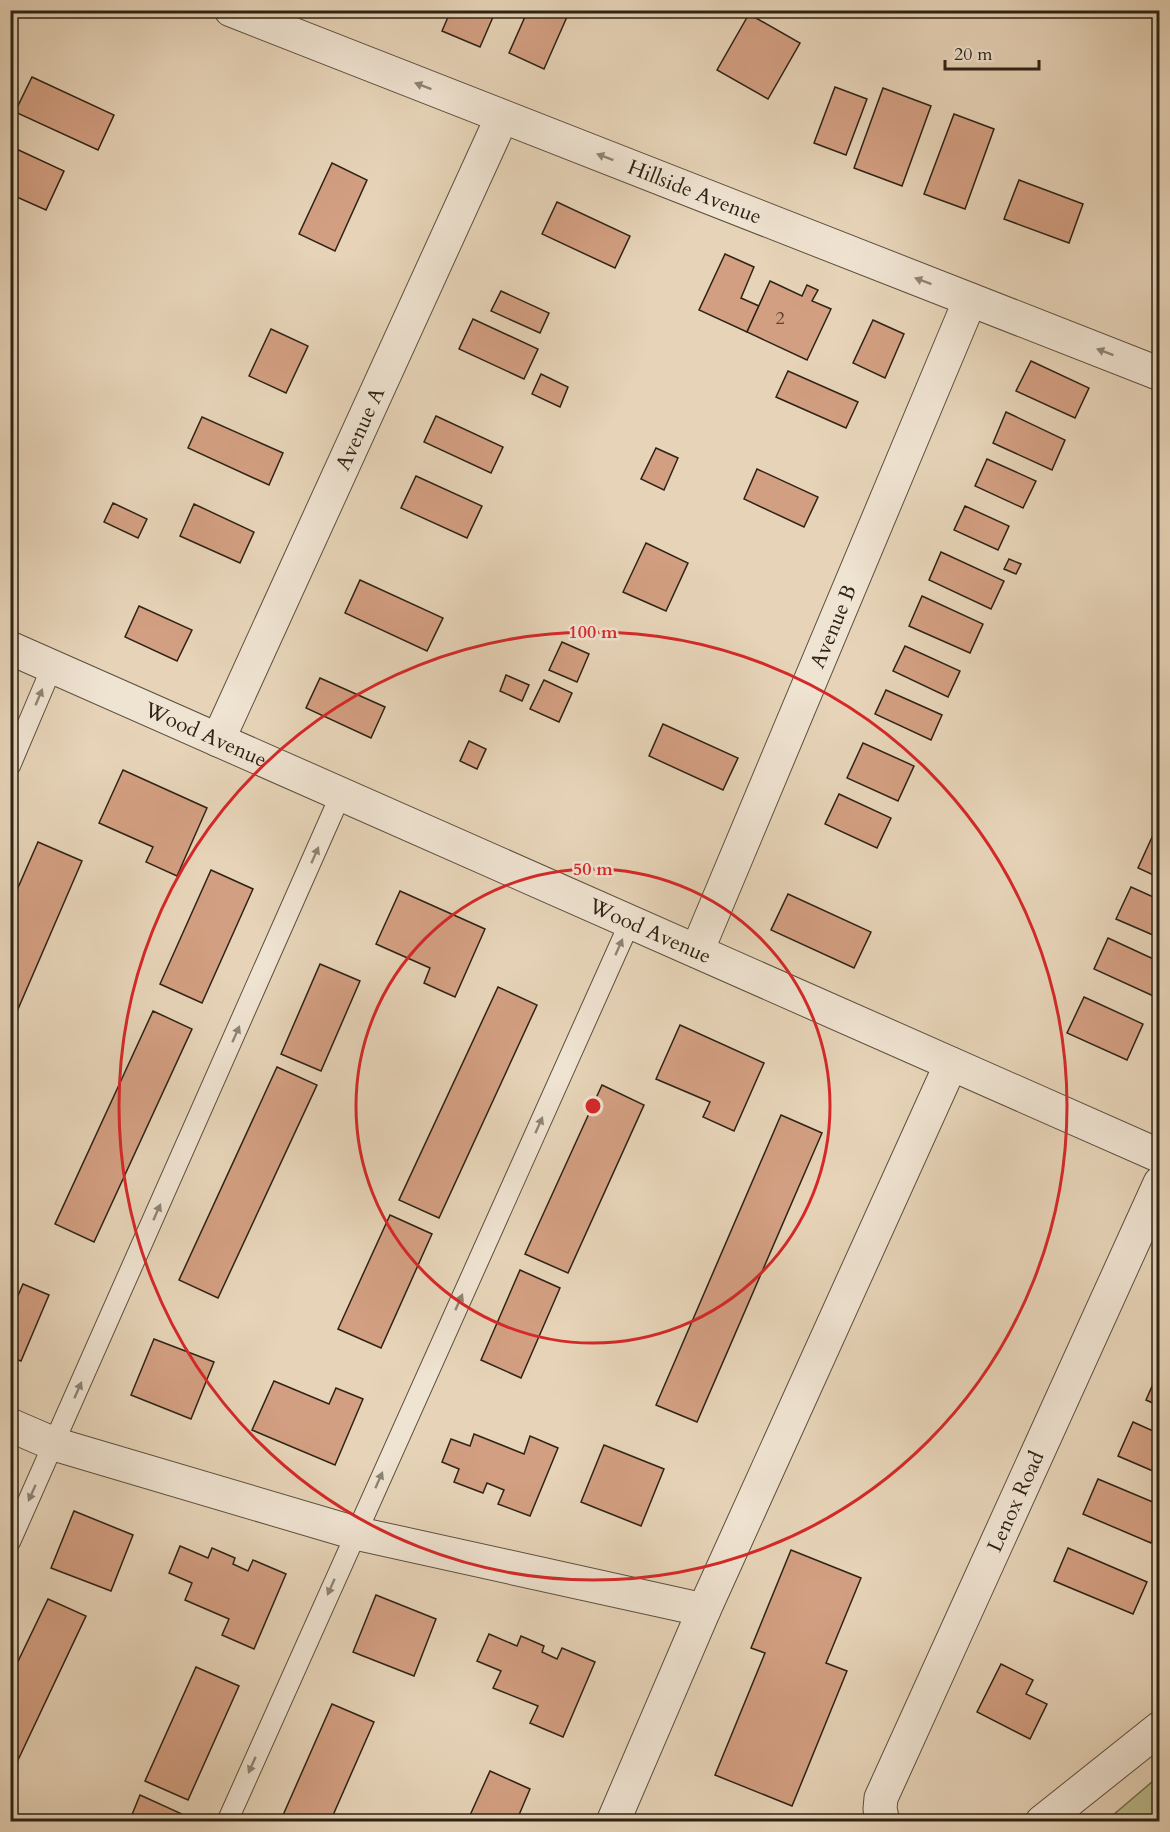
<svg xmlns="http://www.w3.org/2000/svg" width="1170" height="1832" font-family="Cardo,serif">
  <rect width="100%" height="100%" fill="#e7d4b8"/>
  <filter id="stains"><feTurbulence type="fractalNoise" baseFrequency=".00333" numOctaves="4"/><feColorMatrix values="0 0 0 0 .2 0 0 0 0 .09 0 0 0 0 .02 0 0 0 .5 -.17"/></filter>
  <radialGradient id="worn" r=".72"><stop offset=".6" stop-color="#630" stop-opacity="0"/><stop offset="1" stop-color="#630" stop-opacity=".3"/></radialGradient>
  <polygon fill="#bcbb8b" stroke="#756f50" stroke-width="1.5" points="1159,1776 1159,1821 1106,1821"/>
  <g fill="#d39f82" stroke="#2e2315" stroke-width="1.5">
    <polygon points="451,10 496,10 480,47 442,31"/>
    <polygon points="528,10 570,10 544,69 509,53"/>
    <polygon points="749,14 800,43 768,99 717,70"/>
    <polygon points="32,77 114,115 98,150 15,112"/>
    <polygon points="835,87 867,99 846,155 814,143"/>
    <polygon points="883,88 931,106 902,186 854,168"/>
    <polygon points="954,114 994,129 965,209 924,194"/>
    <polygon points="10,146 64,171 46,210 10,194"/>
    <polygon points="332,163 367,180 335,251 299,234"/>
    <polygon points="1019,180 1083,204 1069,243 1004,219"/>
    <polygon points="557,202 630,236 615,268 542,234"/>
    <polygon points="725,254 754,267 741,298 759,306 747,332 699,310"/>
    <polygon points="770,281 802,296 807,285 818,290 812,301 831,309 807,360 747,332"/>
    <polygon points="501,291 549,313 540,333 491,311"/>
    <polygon points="473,319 538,349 524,379 459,349"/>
    <polygon points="873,320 904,334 885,378 853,363"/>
    <polygon points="271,329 308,346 286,393 249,376"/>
    <polygon points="1031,361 1089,388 1075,418 1016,391"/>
    <polygon points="788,371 858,402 846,428 776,397"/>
    <polygon points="541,374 568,387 560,407 532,394"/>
    <polygon points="1006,412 1065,440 1052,470 993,443"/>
    <polygon points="436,416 503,447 491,473 424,442"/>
    <polygon points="202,417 283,453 269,485 188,448"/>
    <polygon points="656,448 678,458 664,490 641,479"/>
    <polygon points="987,459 1036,481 1023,508 975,486"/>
    <polygon points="757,469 818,497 804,527 744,499"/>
    <polygon points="416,476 482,506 467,538 401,508"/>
    <polygon points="113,503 147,519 138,538 104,522"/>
    <polygon points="194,504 254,532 240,563 180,536"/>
    <polygon points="965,506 1009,526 998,550 954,530"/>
    <polygon points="646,543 688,563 666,611 623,592"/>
    <polygon points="941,552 1004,581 991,609 929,580"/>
    <polygon points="1009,559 1021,564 1016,574 1004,569"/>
    <polygon points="360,580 443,618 427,651 345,613"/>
    <polygon points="922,596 983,624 970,653 909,626"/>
    <polygon points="139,606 192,630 177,661 125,637"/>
    <polygon points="562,642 589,654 577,682 549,670"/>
    <polygon points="905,646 960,671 948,697 893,671"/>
    <polygon points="506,675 529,685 522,701 500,691"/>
    <polygon points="320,678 385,707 371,738 306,708"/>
    <polygon points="544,680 572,693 559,722 530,709"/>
    <polygon points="886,690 942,715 931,740 875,714"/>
    <polygon points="663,724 738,758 723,790 649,756"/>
    <polygon points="469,741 486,749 477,769 460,761"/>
    <polygon points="863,743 914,766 898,801 847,778"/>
    <polygon points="123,770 207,808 177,876 146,862 153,847 99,823"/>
    <polygon points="839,794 891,818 877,848 825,824"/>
    <polygon points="1153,835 1160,839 1160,878 1138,868"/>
    <polygon points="38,842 82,861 12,1023 10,906"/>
    <polygon points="211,870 253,889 202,1003 160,984"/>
    <polygon points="1131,887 1160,900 1160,938 1116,919"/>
    <polygon points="400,891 485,929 455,997 424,983 430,968 376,944"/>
    <polygon points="788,894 871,932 854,968 771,930"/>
    <polygon points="1108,938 1160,962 1160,999 1094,969"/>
    <polygon points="320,964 360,981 321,1071 281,1054"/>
    <polygon points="498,987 537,1005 439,1218 399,1200"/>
    <polygon points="1084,997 1143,1024 1127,1060 1067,1033"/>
    <polygon points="153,1011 192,1029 94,1242 55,1224"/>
    <polygon points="680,1025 764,1063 734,1131 703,1117 710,1102 656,1079"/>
    <polygon points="277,1067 317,1085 218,1298 179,1280"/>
    <polygon points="602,1085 644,1105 568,1273 525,1254"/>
    <polygon points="781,1115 822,1133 697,1422 656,1405"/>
    <polygon points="390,1215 432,1234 381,1348 338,1329"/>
    <polygon points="520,1270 560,1288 521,1378 481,1360"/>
    <polygon points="23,1284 49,1295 21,1361 10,1357 10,1298 16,1300"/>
    <polygon points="154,1339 214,1362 191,1419 131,1395"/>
    <polygon points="1160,1368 1160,1406 1146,1400"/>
    <polygon points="274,1381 329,1404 336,1388 363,1399 335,1465 252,1430"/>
    <polygon points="1133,1422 1160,1434 1160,1474 1118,1456"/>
    <polygon points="474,1434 524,1454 530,1436 558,1448 530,1516 498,1504 504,1490 487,1483 483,1493 454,1482 459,1469 442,1462 451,1439 470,1446"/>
    <polygon points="604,1445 664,1469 641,1526 581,1502"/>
    <polygon points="1098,1479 1160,1505 1160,1522 1151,1543 1083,1514"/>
    <polygon points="74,1511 133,1535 111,1591 51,1568"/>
    <polygon points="180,1546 208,1558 212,1548 235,1558 233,1564 248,1571 253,1560 286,1574 254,1649 222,1635 229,1619 185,1600 192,1583 169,1573"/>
    <polygon points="1068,1548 1147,1582 1133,1614 1054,1581"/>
    <polygon points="791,1550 861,1578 826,1663 847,1671 792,1806 715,1775 765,1653 751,1648"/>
    <polygon points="376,1595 436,1619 414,1676 353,1652"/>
    <polygon points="48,1599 86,1616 10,1777 10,1678"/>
    <polygon points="489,1634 517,1646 521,1636 544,1646 542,1652 557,1659 562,1648 595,1662 563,1737 530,1723 538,1706 493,1688 501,1671 477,1661"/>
    <polygon points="1001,1664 1033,1680 1026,1694 1047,1704 1030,1739 977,1712"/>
    <polygon points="196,1667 239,1686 188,1800 145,1781"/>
    <polygon points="332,1704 374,1722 330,1822 280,1822"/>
    <polygon points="490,1771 530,1789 516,1822 467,1822"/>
    <polygon points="140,1795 182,1814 178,1822 129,1822"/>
  </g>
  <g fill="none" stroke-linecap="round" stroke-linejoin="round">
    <defs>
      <g id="service">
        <polyline points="10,766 52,667"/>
        <polyline points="10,1542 341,794"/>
        <polyline points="227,1822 630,922"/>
      </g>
      <g id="minor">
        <path id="s1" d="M231,10L1160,374"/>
        <path id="s2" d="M218,740L502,117"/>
        <path id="s3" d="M697,951L970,300"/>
        <polyline points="10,1425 54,1444 355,1533 704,1610"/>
        <polyline points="613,1822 704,1610 951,1064"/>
        <path id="s4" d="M883,1822L880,1809L881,1798L1160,1183"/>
        <polyline points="1042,1822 1160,1728"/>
      </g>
      <g id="tertiary">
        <path id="s5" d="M10,648L1160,1156"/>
      </g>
    </defs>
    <use href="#service" stroke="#5c4f3e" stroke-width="22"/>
    <use href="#minor" stroke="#5c4f3e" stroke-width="35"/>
    <use href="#tertiary" stroke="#5c4f3e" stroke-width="35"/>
    <use href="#service" stroke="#efe3d1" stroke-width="20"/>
    <use href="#minor" stroke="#efe3d1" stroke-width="33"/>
    <use href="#tertiary" stroke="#efe3d1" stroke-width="33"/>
  </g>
  <defs><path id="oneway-solid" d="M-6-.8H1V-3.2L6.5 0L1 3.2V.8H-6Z" transform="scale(1.5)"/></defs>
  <g fill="#8e8373">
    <use href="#oneway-solid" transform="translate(423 86) rotate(-159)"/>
    <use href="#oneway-solid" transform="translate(605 157) rotate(-159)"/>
    <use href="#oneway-solid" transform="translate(923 281) rotate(-159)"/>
    <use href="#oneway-solid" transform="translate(1105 352) rotate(-159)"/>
    <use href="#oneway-solid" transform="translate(39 697) rotate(-67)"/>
    <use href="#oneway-solid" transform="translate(315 855) rotate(-66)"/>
    <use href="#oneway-solid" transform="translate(619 947) rotate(-66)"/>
    <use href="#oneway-solid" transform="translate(236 1034) rotate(-66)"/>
    <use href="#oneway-solid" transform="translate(539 1125) rotate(-66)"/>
    <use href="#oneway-solid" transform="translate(157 1212) rotate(-66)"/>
    <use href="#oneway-solid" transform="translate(459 1302) rotate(-66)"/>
    <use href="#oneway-solid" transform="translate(78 1390) rotate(-66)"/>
    <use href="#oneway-solid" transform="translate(379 1480) rotate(-66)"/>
    <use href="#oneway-solid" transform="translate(32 1493) rotate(114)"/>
    <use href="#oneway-solid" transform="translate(331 1587) rotate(114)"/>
    <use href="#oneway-solid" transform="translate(252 1765) rotate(114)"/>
  </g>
  <g fill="none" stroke="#d62828" stroke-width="3">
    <circle cx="593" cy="1106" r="237"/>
    <circle cx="593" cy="1106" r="474"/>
  </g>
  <g text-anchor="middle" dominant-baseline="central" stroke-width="5" stroke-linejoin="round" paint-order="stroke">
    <g font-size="18" fill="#574230">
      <text x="780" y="318">2</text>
    </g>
    <g font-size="21" fill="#2e2315" stroke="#efe3d1">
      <text stroke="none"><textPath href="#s1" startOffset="498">Hillside Avenue</textPath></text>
      <text stroke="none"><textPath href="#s2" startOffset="342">Avenue A</textPath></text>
      <text stroke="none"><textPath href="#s3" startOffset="352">Avenue B</textPath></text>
      <text stroke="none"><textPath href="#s5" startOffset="214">Wood Avenue</textPath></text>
      <text stroke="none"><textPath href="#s5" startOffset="700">Wood Avenue</textPath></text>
      <text stroke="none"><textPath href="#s4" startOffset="350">Lenox Road</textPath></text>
    </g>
  </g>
  <circle cx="593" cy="1106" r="9" fill="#d62828" stroke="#efe3d1" stroke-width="3"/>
  <g font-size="18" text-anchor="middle" font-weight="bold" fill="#d62828" stroke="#efe3d1" stroke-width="5" stroke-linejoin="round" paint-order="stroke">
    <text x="593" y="638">100 m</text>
    <text x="593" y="875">50 m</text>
  </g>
  <rect width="1170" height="1832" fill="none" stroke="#e7d4b8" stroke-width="36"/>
  <rect x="12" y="12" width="1146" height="1808" fill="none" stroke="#2e2315" stroke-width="3"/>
  <rect x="18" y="18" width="1134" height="1796" fill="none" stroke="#2e2315" stroke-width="1.5"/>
  <path d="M945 60v9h94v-9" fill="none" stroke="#2e2315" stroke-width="3"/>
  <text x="954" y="60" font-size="18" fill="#2e2315" stroke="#efe3d1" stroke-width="4.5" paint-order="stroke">20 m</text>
  <rect width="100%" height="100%" filter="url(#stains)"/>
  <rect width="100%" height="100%" fill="url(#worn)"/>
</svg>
